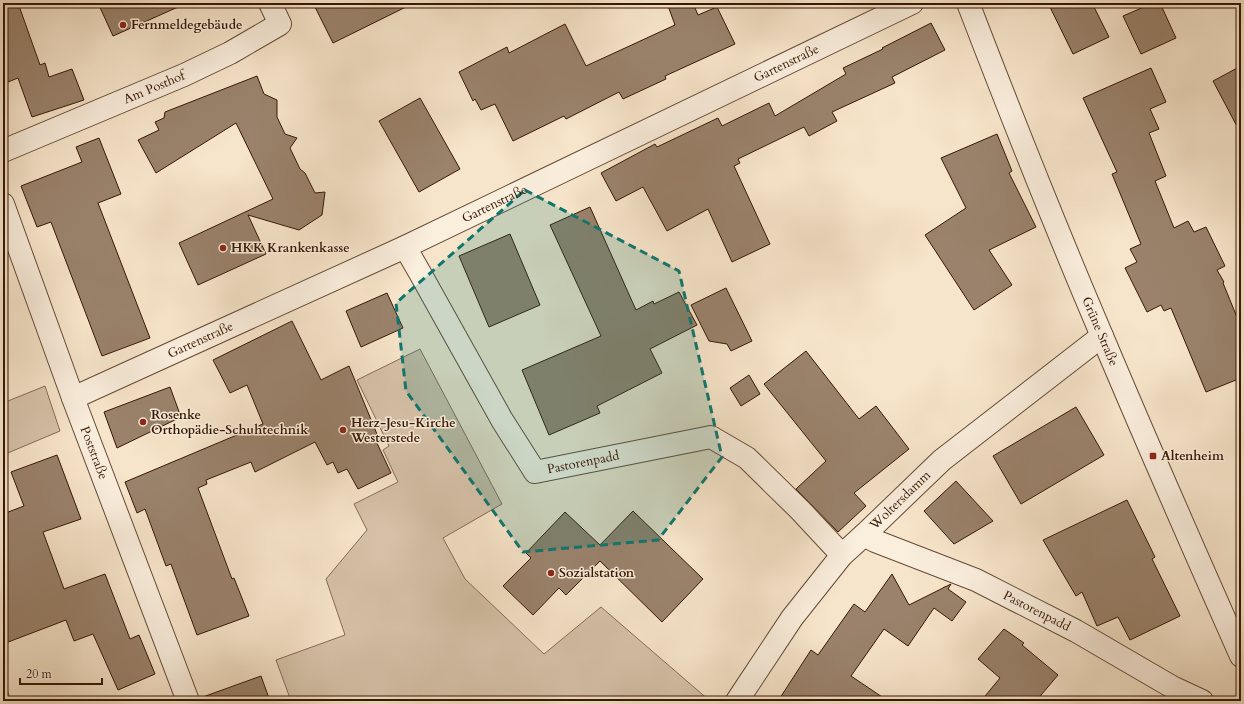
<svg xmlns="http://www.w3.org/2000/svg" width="1244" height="704" font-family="Cardo,serif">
  <rect width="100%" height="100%" fill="#f7e5cb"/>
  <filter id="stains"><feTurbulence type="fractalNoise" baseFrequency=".005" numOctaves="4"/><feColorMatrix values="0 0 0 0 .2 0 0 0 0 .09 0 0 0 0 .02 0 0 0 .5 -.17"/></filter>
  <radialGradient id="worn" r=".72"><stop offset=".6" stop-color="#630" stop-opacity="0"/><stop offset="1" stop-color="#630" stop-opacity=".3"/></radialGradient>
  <g fill="#d6c2a9" stroke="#866c57">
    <polygon points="420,349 502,504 443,538 465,579 544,654 601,607 710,701 291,701 276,660 345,635 326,579 367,530 354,504 398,482 383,450 389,446 357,380"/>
    <polygon points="45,386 60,431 3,455 3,403"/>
    <polygon points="3,678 11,701 3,701"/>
  </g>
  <g fill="#9a826c" stroke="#361705">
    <polygon points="3,3 18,3 40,65 45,63 49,77 72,69 84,100 32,117 18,78 3,84"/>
    <polygon points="98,3 187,3 113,36"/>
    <polygon points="313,3 414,3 333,43"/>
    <polygon points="667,3 693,3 698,15 717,7 735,44 665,76 666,79 623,99 619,92 566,119 564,116 513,141 495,104 481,110 475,99 473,101 459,72 507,47 509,53 565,24 586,66 675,25"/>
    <polygon points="1048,3 1092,3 1109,37 1073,54"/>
    <polygon points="1153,3 1160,3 1176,38 1141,54 1123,16"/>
    <polygon points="931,23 945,50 892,77 895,83 832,112 837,121 809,136 804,127 738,159 740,163 734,166 770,244 732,262 708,209 667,231 643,187 616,201 601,173 655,144 657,147 718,118 722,126 769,103 775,116 846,74 843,68 883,49 882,48"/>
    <polygon points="1241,66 1241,134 1213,81"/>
    <polygon points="1151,68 1166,102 1150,109 1159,129 1149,133 1166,176 1155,181 1174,228 1188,221 1194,232 1206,227 1225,266 1217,270 1224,282 1223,283 1241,327 1241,378 1206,392 1171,308 1164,311 1161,305 1147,312 1125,268 1137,262 1130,249 1141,244 1112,174 1117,172 1083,98"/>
    <polygon points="257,76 264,94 277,100 277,117 285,134 297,138 290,148 300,169 305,173 315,193 325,192 322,215 299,230 248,215 266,254 198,285 179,243 273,199 236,123 156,173 138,140 159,130 155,122 164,118 165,112"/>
    <polygon points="420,98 460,169 419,192 379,121"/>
    <polygon points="997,134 1012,171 1009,173 1036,227 989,250 1012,285 974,310 925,235 966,208 941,158"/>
    <polygon points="99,138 121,194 98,203 150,338 102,356 51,222 37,227 21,186 82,162 76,147"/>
    <polygon points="590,207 636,310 653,301 654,304 679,292 697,325 650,349 662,373 597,406 600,413 549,435 522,370 601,336 550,225"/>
    <polygon points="510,234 540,305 489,327 459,256"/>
    <polygon points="726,288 752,341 731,351 727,344 709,341 691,305"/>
    <polygon points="387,293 403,328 361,347 346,311"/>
    <polygon points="292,321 321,380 349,366 379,439 376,441 391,473 358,489 347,469 338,473 333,462 327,465 315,442 255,472 251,462 206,480 207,484 198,488 232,579 234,578 249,616 197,635 171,564 166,566 145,509 137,513 125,482 263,424 247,385 230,393 213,360"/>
    <polygon points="806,351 859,419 876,406 909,449 854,493 866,506 838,532 796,489 826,461 764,384"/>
    <polygon points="749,375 760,394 741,406 730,388"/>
    <polygon points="170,387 181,417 117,448 104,412"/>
    <polygon points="1076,407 1104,455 1021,504 993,456"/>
    <polygon points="57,455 81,519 43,532 64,589 105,574 130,639 139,635 155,674 118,690 93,634 74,641 66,620 3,644 3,514 24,506 11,472"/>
    <polygon points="956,481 993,521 954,544 924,511"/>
    <polygon points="1127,500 1155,557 1152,559 1180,616 1130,640 1118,617 1097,626 1082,592 1076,596 1043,540"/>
    <polygon points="633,511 703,579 662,622 600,561 566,595 559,588 533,615 503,586 531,558 526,553 565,512 600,545"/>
    <polygon points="892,574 909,605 943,588 944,587 945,587 951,584 948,589 966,602 952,621 934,608 908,646 884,629 851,676 888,701 778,701 811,650 818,655 854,604 865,612"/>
    <polygon points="1004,629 1024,643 1022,645 1058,675 1036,701 981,701 1000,678 978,659"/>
    <polygon points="261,676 270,701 200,701 200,698"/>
  </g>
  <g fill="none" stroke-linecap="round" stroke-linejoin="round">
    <defs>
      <g id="street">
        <path id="s1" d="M968,3C1011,115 1055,226 1102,336C1147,443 1194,550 1241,656"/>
        <path id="s2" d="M3,151L184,75L230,53L280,24L270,3"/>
        <path id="s3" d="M3,204L73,398L188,701"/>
        <path id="s4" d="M405,247L420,273L502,420L535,472L711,437L747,458L800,510L842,555"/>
        <path id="s5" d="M73,398L405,247L912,3"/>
        <path id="s6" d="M864,535L875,541L976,580L1076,631L1174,688L1202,701"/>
        <path id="s7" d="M737,701L792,618L842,555L864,535L942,460L1102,336"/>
      </g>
    </defs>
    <use href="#street" stroke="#664a36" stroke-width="24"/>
    <use href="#street" stroke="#faeedd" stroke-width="22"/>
  </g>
  <path fill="#0f766e" fill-opacity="0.2" stroke="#0f766e" stroke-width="3" stroke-dasharray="8 5" stroke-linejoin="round" d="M525,190L679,271L722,457L658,540L523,552L406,391L396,303Z"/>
  <g fill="#8f2418" stroke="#faeedd" stroke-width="1.5">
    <circle cx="123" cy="25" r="4"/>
    <circle cx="223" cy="248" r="4"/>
    <circle cx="143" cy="422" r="4"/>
    <circle cx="343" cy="430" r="4"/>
    <rect x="1149" y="452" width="8" height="8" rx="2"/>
    <circle cx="551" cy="573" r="4"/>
  </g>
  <g text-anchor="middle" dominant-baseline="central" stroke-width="3" stroke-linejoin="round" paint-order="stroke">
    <g font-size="13" font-weight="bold" fill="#361705" stroke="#faeedd" text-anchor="start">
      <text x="131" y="25">Fernmeldegebäude</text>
      <text x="231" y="248">HKK Krankenkasse</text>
      <text x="151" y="415">Rosenke<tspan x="151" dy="15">Orthopädie-Schuhtechnik</tspan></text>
      <text x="351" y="423">Herz-Jesu-Kirche<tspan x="351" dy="15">Westerstede</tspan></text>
      <text x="1161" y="456">Altenheim</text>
      <text x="559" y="573">Sozialstation</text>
    </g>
    <g font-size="13" fill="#361705" stroke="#faeedd">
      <text stroke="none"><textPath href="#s5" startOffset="788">Gartenstraße</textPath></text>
      <text stroke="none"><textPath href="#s2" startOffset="164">Am Posthof</textPath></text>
      <text stroke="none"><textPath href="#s5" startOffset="464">Gartenstraße</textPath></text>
      <text stroke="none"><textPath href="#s1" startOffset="354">Grüne Straße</textPath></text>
      <text stroke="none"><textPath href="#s5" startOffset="140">Gartenstraße</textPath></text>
      <text stroke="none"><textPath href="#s3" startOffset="265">Poststraße</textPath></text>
      <text stroke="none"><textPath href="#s4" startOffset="309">Pastorenpadd</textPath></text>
      <text stroke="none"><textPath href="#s7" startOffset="260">Woltersdamm</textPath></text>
      <text stroke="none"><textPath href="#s6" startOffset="189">Pastorenpadd</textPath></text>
    </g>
  </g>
  <rect width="1244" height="704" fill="none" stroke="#f7e5cb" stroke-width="16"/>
  <rect x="4" y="4" width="1236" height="696" fill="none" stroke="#361705" stroke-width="2"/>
  <rect x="8" y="8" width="1228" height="688" fill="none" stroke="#361705"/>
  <path d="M20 678v6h82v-6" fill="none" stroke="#361705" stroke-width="2"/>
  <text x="26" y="678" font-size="12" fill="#361705" stroke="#faeedd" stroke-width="3" paint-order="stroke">20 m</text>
  <rect width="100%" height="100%" filter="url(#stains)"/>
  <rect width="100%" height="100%" fill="url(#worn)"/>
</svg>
